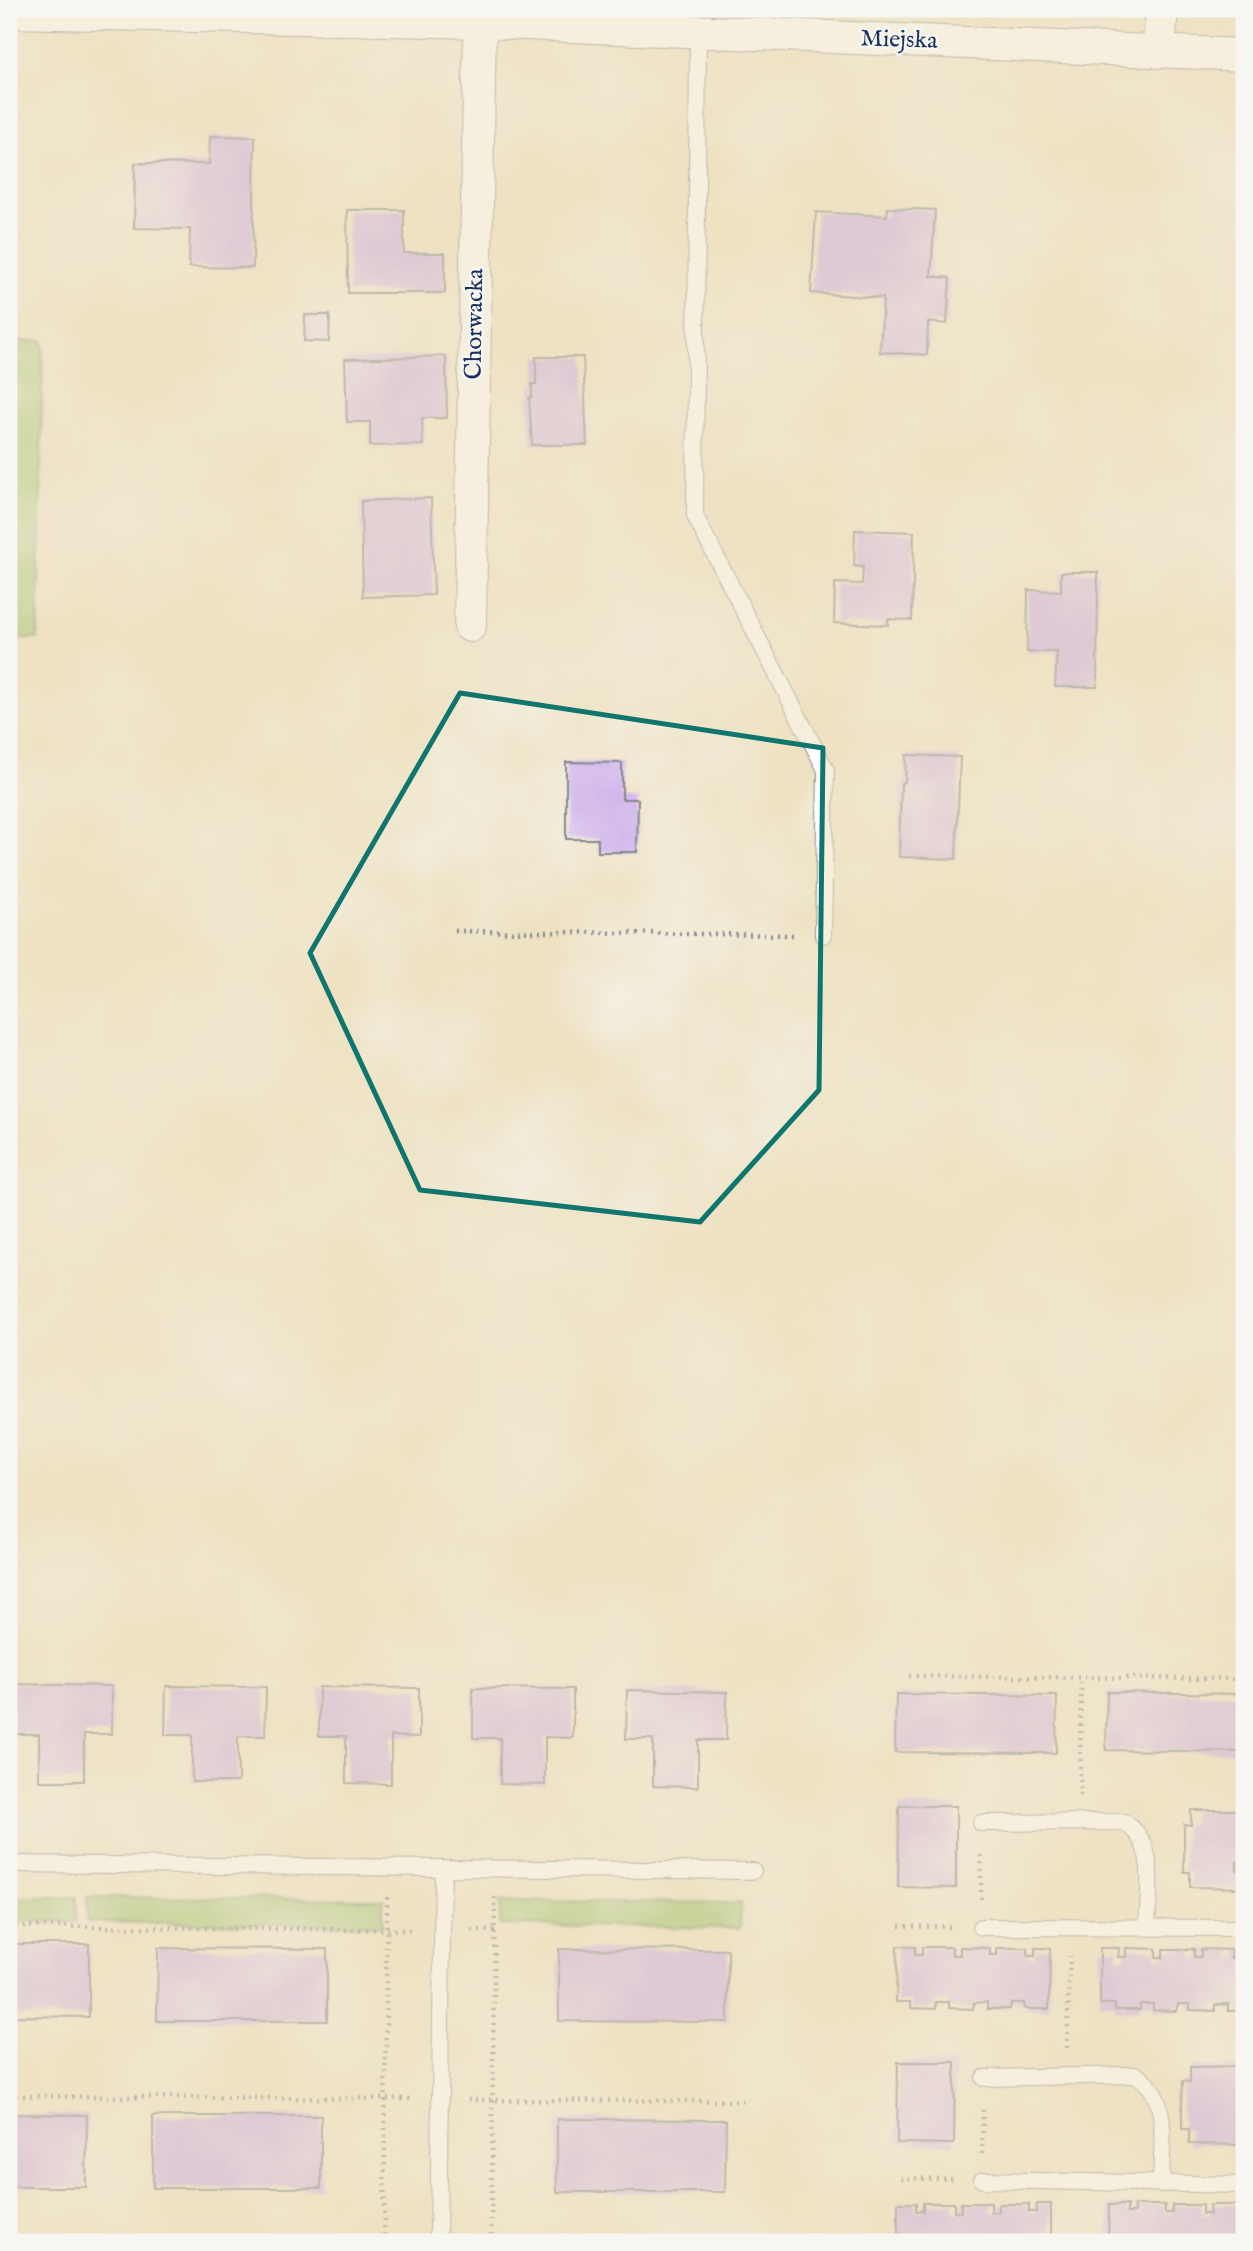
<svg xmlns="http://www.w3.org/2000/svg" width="1253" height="2251" font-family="'IM FELL English',serif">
  <rect width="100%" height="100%" fill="#f6f6f2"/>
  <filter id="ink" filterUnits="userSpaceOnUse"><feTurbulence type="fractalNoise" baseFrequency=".0143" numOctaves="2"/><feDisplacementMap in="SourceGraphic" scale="14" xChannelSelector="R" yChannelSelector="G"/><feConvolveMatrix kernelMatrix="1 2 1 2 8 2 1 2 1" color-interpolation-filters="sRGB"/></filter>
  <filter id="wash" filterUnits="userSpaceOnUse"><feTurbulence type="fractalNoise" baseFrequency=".00686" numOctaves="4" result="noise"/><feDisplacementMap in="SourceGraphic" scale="28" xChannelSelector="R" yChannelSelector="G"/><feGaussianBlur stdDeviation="1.57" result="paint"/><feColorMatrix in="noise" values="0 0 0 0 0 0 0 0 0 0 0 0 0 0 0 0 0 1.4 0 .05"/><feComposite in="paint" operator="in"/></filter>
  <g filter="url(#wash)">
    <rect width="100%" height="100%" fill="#eee2c3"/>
    <g fill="#9ec36e" stroke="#5c7966" stroke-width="2">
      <polygon points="9,341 43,341 38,639 9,639"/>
      <polygon points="9,1897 76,1897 76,1922 9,1921"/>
      <polygon points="87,1897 383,1899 383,1925 87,1922"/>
      <polygon points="500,1901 741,1903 740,1928 500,1925"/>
    </g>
    <g id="blocks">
      <g fill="#cbaaea">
        <polygon points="210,136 255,137 253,268 189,267 190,229 134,228 135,163 209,164"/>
        <polygon points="888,208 935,210 931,276 950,278 947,324 928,322 927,355 880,352 883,298 811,293 816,212 887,216"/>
        <polygon points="347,210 404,210 404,253 445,253 445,293 348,293"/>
        <polygon points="305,315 330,315 329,342 304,341"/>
        <polygon points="446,356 447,418 422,418 423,445 370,446 370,422 347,422 345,359"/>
        <polygon points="536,357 583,357 587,445 532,445 529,398 532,397 532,384 536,384"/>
        <polygon points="431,498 434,595 363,597 361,501"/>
        <polygon points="855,530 914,532 912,620 888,619 888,625 834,623 835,583 862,584 863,567 854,566"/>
        <polygon points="1061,572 1098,572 1097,687 1055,687 1057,652 1027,652 1028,590 1061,591"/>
        <polygon points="906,755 960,757 956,859 899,857 901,783 905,782"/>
        <polygon points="566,762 622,763 622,799 638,799 637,852 598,852 598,839 566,839"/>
        <polygon points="12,1684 112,1686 112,1734 84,1734 84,1781 39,1781 39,1734 12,1734"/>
        <polygon points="166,1686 266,1687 265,1736 238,1736 238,1782 192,1782 192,1735 165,1735"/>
        <polygon points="319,1687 419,1688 419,1737 391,1736 391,1784 346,1783 346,1736 319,1736"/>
        <polygon points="473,1688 573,1689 573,1738 545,1737 545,1785 500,1784 500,1738 473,1738"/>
        <polygon points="627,1690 727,1692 726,1740 698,1740 698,1787 653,1786 653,1739 626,1739"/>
        <polygon points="1107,1692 1244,1694 1244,1752 1106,1750"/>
        <polygon points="896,1694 1057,1696 1056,1753 895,1752"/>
        <polygon points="899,1806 956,1806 956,1888 898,1887"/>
        <polygon points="1191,1810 1244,1810 1244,1828 1238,1828 1238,1836 1244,1836 1244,1862 1237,1862 1237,1870 1244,1870 1244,1888 1190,1887 1190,1872 1184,1872 1184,1824 1191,1825"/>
        <polygon points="9,1944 89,1944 89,2017 9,2016"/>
        <polygon points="897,1946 915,1947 915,1955 922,1955 922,1947 952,1947 952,1955 960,1955 960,1947 990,1948 990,1955 997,1955 997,1948 1028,1948 1028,1956 1035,1956 1035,1948 1050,1948 1049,2009 1025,2009 1024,2003 1011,2003 1010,2009 987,2009 987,2002 974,2003 973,2009 949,2008 949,2002 936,2002 936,2009 911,2008 911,2002 896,2002"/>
        <polygon points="158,1948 327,1949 327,2021 157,2021"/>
        <polygon points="1100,1948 1119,1948 1118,1957 1126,1957 1126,1948 1156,1949 1156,1957 1163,1957 1163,1949 1194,1949 1194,1957 1201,1957 1201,1949 1232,1950 1231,1958 1239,1958 1239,1950 1244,1950 1244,2011 1228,2011 1228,2004 1215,2005 1215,2011 1190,2010 1190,2004 1178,2004 1176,2011 1153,2010 1153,2004 1140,2004 1140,2010 1115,2010 1115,2004 1100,2004"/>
        <polygon points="559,1949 728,1950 728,2022 559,2021"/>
        <polygon points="898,2062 955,2062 954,2144 897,2143"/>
        <polygon points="1244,2066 1244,2085 1236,2085 1236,2092 1244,2092 1244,2119 1236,2119 1236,2126 1244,2127 1244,2145 1189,2144 1189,2129 1182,2129 1182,2105 1183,2081 1190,2082 1190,2067"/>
        <polygon points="9,2114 87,2115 86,2187 9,2187"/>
        <rect x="153" y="2116" width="168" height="72"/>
        <polygon points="557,2119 726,2120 725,2192 557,2192"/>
        <polygon points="898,2203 916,2203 916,2211 923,2211 923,2203 954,2203 954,2211 961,2212 961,2203 991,2203 991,2212 999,2212 999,2204 1029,2204 1029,2212 1036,2212 1037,2204 1051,2204 1051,2242 898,2242"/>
        <polygon points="1109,2205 1127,2205 1127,2213 1134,2213 1134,2205 1165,2205 1165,2213 1172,2213 1172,2205 1202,2205 1202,2214 1210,2214 1209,2205 1240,2205 1240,2214 1244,2214 1244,2242 1108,2242"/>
      </g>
    </g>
  </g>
  <g filter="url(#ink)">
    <use href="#blocks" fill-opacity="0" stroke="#848890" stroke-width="2"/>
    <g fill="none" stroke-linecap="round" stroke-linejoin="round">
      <defs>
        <g id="service">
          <polyline points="698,32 695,516 826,770 823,935"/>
          <path d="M981,1823L1124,1822C1159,1844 1148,1891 1147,1927"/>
          <polyline points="9,1864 753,1871"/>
          <polyline points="981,1927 1244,1928"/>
          <path d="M984,2078L1136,2075C1172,2095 1161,2149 1161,2184"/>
          <polyline points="982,2180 1244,2185"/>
          <polyline points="438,2242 443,1868"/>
        </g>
        <g id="minor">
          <polyline points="9,12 480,22 1244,55"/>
          <polyline points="1159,52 1162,9"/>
          <polyline points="470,626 480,22"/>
        </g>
      </defs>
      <use href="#service" stroke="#848890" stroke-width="18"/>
      <use href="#minor" stroke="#848890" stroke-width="34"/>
      <g stroke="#848890" stroke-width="4.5" stroke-dasharray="2 5" stroke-linecap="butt">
        <polyline points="455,931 794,935"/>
        <polyline points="909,1676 1244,1679"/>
        <polyline points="1080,1796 1081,1678"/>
        <polyline points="981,1899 981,1851"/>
        <polyline points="9,1926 414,1930"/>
        <polyline points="899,1926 954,1927"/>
        <polyline points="472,1930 495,1930"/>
        <polyline points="1067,2048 1070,1956"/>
        <polyline points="9,2096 414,2099"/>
        <polyline points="468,2100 747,2101"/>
        <polyline points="982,2154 983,2106"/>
        <polyline points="901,2178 954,2179"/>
        <polyline points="384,2242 387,1897"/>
        <polyline points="491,2242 495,1897"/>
      </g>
      <use href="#service" stroke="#fff" stroke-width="16"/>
      <use href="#minor" stroke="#fff" stroke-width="32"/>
    </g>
  </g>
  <path d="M0 0H1253V2251H0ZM460,693L823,748L819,1090L700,1222L420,1190L310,953Z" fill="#eee2c3" fill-opacity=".55" fill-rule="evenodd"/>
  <path fill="none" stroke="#0f766e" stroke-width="5" stroke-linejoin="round" d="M460,693L823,748L819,1090L700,1222L420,1190L310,953Z"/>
  <g text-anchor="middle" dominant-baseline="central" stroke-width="5" stroke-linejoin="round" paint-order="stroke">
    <g font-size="24" fill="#1b2f5e" stroke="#f6f6f2">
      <text transform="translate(899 40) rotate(2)">Miejska</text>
      <text transform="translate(475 324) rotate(-89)">Chorwacka</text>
    </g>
  </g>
  <rect width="1253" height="2251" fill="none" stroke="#f6f6f2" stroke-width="35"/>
</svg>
